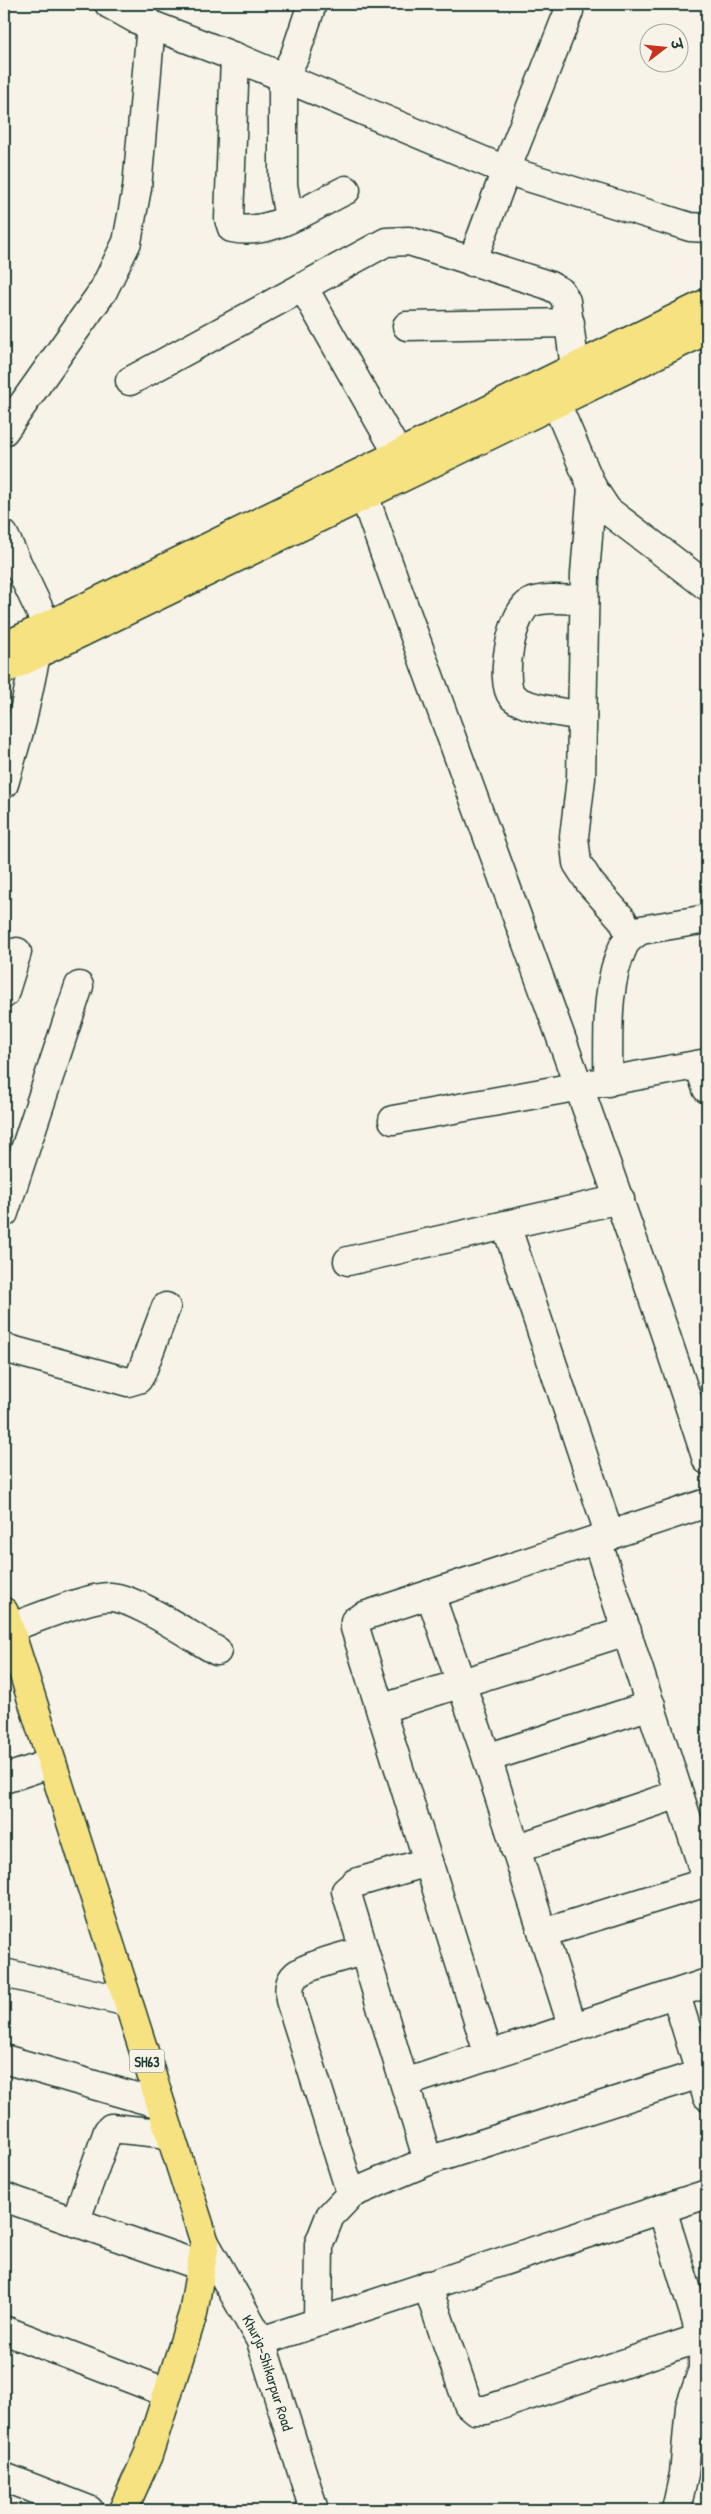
<svg xmlns="http://www.w3.org/2000/svg" width="711" height="2514" font-family="'Patrick Hand','Playpen Sans Deva',sans-serif">
  <rect width="100%" height="100%" fill="#f7f3e8"/>
  <filter id="ink" filterUnits="userSpaceOnUse"><feTurbulence type="fractalNoise" baseFrequency=".02" numOctaves="2"/><feDisplacementMap in="SourceGraphic" scale="10" xChannelSelector="R" yChannelSelector="G"/><feConvolveMatrix kernelMatrix="1 2 1 2 8 2 1 2 1" color-interpolation-filters="sRGB"/></filter>
  <g filter="url(#ink)">
    <g fill="none" stroke-linecap="round" stroke-linejoin="round">
      <defs>
        <g id="minor">
          <polyline points="109,4 136,19 235,57 505,170 658,217 690,227 707,228"/>
          <path d="M235,57L229,219L232,228C271,237 312,206 346,190"/>
          <polyline points="289,218 283,185 283,78 295,55 312,4"/>
          <polyline points="472,262 509,162 569,11 568,4"/>
          <polyline points="303,287 409,473"/>
          <polyline points="407,326 570,323"/>
          <polyline points="130,381 386,242 409,241 548,285 561,292 566,301 575,368"/>
          <polyline points="556,403 592,487 607,510 707,586"/>
          <polyline points="4,431 103,291 127,242 137,188 151,24"/>
          <polyline points="592,487 585,574 581,778 574,837 577,863 590,883 622,919 631,936"/>
          <path d="M364,495C478,817 602,1135 707,1460"/>
          <polyline points="4,535 47,626"/>
          <path d="M582,716C565,713 522,708 512,696C499,681 512,611 530,603C545,596 568,600 584,600"/>
          <polyline points="4,784 22,721 36,655"/>
          <polyline points="4,994 17,952"/>
          <polyline points="699,1065 707,1089"/>
          <path d="M608,1082C609,1038 604,986 624,945C628,938 634,934 641,930L707,919"/>
          <polyline points="393,1120 707,1063"/>
          <polyline points="4,1213 79,986"/>
          <polyline points="506,1225 610,1536"/>
          <polyline points="348,1261 620,1199"/>
          <polyline points="4,1348 128,1382 138,1379 141,1374 166,1307"/>
          <polyline points="597,1540 707,1881"/>
          <polyline points="430,1594 487,1758 573,2028"/>
          <path d="M9,1628C33,1620 88,1596 111,1597C136,1598 193,1638 217,1651"/>
          <polyline points="380,1709 627,1631"/>
          <polyline points="487,1758 651,1705"/>
          <polyline points="4,1779 52,1763"/>
          <polyline points="515,1849 679,1794"/>
          <polyline points="428,1862 355,1883 346,1891 428,2161"/>
          <polyline points="543,1933 707,1882"/>
          <polyline points="4,1973 128,2002"/>
          <polyline points="676,1995 707,2096"/>
          <polyline points="489,2056 355,1628 355,1621 364,1616 707,1503"/>
          <polyline points="4,2059 160,2104"/>
          <polyline points="405,2083 707,1983"/>
          <path d="M351,2194L290,2000C289,1991 288,1982 296,1975C305,1966 349,1955 363,1951"/>
          <polyline points="4,2197 201,2266"/>
          <polyline points="75,2222 108,2131 111,2128 170,2134"/>
          <path id="s1" d="M205,2243L261,2341L314,2510"/>
          <polyline points="427,2285 468,2404 475,2410 486,2410 694,2340 698,2333 697,2323 662,2209"/>
          <polyline points="318,2322 319,2244 330,2216 351,2194 428,2161 700,2074"/>
          <polyline points="4,2330 168,2393"/>
          <polyline points="261,2341 707,2194"/>
          <polyline points="4,2477 89,2510"/>
          <polyline points="676,2510 684,2474 690,2407 703,2369 703,2353 698,2333"/>
        </g>
        <g id="major">
          <polyline points="4,647 707,303"/>
          <polyline points="4,670 707,330"/>
          <polyline points="4,1612 205,2243 193,2314 148,2455 123,2510"/>
        </g>
      </defs>
      <use href="#minor" stroke="#1f3d34" stroke-width="31"/>
      <use href="#major" stroke="#1f3d34" stroke-width="31"/>
      <use href="#minor" stroke="#f7f3e8" stroke-width="28"/>
      <use href="#major" stroke="#f6e281" stroke-width="28"/>
    </g>
  </g>
  <g text-anchor="middle" dominant-baseline="central" stroke-width="5" stroke-linejoin="round" paint-order="stroke">
    <rect fill="#f7f3e8" stroke="#60746a" stroke-width="1" x="129.5" y="2049.5" width="35" height="23" rx="4"/>
    <g font-size="14" font-weight="bold" fill="#1f3d34">
      <text x="147" y="2061">SH63</text>
    </g>
    <g font-size="15" fill="#1f3d34" stroke="#f7f3e8">
      <text stroke="none"><textPath href="#s1" startOffset="145">Khurja-Shikarpur Road</textPath></text>
    </g>
  </g>
  <rect width="711" height="2514" fill="none" stroke="#f7f3e8" stroke-width="20"/>
  <rect x="10" y="10" width="691" height="2494" fill="none" stroke="#1f3d34" stroke-width="2" filter="url(#ink)"/>
  <g transform="translate(664 48) rotate(74)"><circle r="24" fill="#f7f3e8" stroke="#a1aaa0"/>
  <path d="M0-4L9 19L0 12L-9 19Z" fill="#c8321e"/>
  <text y="-8" font-size="14" font-weight="bold" text-anchor="middle" fill="#1f3d34">उ</text>
  </g>
</svg>
